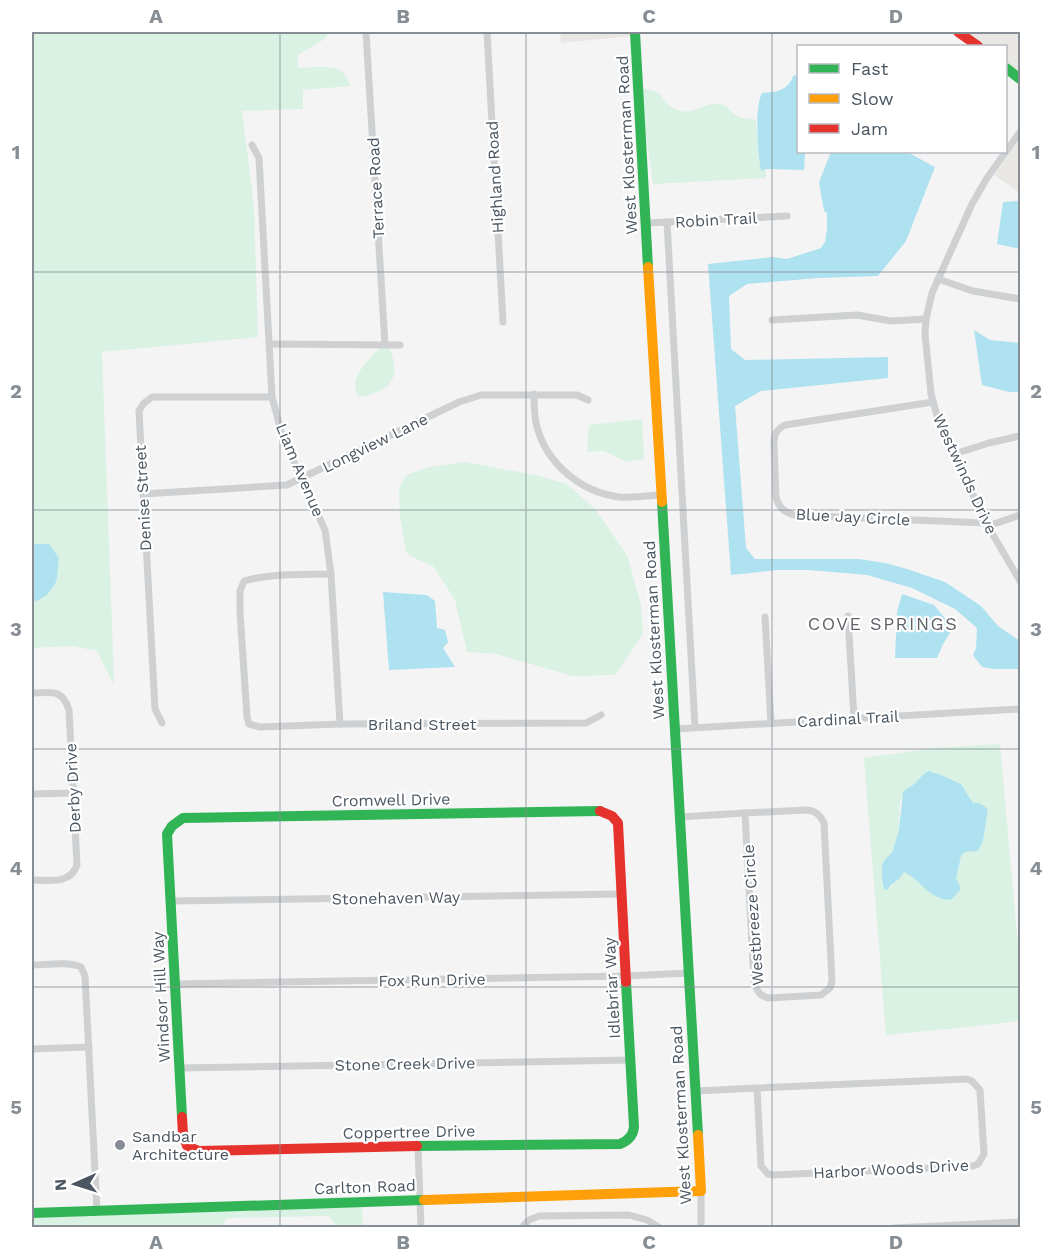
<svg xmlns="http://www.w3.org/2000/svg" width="1052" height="1259" font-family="'Work Sans',sans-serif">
  <rect width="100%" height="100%" fill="#f4f4f4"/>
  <g fill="#e8e7e3">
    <polygon points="560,32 631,32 631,36 561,43"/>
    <polygon points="964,32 1020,32 1020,74 1006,63 1006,46 984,46"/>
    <polygon points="1020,139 1020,193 994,175"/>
  </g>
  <g fill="#d9f2e3" fill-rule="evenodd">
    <path d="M32,32H330L323,40L298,55V68C308,68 330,65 339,70C345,73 348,80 350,86L303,90V109L242,111L254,206L258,337L102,352L114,681L113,683L97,651L73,646L32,648V600L37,601C57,588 55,580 59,558L49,544H32Z"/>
    <path d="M643,89C666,89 661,105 678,110C692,116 704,102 719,104C726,105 729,109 734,114C739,119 750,118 756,120L759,157L766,169V178L653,184L645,128Z"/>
    <path d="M380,348L390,349C397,368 398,383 377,392C370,395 366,396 358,396C357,393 355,389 355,386C355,373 371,356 380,348Z"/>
    <polygon points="642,419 644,459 627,462 604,451 587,452 589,425"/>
    <polygon points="464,462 535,475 567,484 595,509 627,555 641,605 643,634 615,675 573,676 496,654 467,652 455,600 433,566 410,556 406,552 400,518 399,490 406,475 429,467"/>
    <path d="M1000,744L1020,968V1021L968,1027L886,1035L864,758L934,748ZM927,771L941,775L961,784L973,803L988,809L983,841L978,851L965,852L961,856L956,879L960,886L944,899L929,892L911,875L904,872L900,878L887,890C878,878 882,863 892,853L899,830L900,802L910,786L916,782L922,775Z"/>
    <polygon points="362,1205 363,1227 346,1227 346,1225 336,1225 328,1216 227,1218 219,1228 32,1227 32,1218"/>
  </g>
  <g fill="#aee2f0">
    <path d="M796,75L798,77V152H805L804,170L766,169L761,171C758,153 754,109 762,93C776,92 788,91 793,76Z"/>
    <polygon points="831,152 907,152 935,167 906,241 878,276 818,278 747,284 729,296 731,349 745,360 888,357 888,378 761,391 735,406 746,548 755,559 859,559 885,563 907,569 945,582 981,606 998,626 1020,641 1020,669 994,669 982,667 973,655 976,648 977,628 955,609 912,588 867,575 809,570 777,570 731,575 708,264 773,257 787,259 821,248 825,242 827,229 827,213 824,211 819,182"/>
    <polygon points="1020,201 1020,249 997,244 1003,202"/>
    <polygon points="974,330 990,340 1020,343 1020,392 1009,392 982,385"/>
    <polygon points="32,544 49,544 59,558 57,578 55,584 47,595 37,601 32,600"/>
    <polygon points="383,592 427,595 435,601 437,628 445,630 448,642 443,648 455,667 389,670"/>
    <polygon points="902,594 934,605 953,628 943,644 937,658 895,658 897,612"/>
    <path d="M928,771L941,775L961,784L973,803H979L988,809L983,841L978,851L965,852L961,856L956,879L960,886V890L951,900C928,899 922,881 904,872L900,878L891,885L887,890L884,889L882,879V865L885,859L892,853L895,843L899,830L903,792C907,788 914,785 917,781C921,777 923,774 928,771Z"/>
  </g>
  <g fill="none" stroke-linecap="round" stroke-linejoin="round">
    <g stroke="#ced0d2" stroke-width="7">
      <polyline points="366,32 385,345"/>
      <polyline points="487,32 503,322"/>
      <polyline points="1020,132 987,178 972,204 932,293 926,319 925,334 931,394 938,419 986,523 1020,581"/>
      <polyline points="252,145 259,158 272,397 283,438 325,530 331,574 340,724"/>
      <polyline points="667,222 695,727"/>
      <polyline points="646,223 787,216"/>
      <polyline points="938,279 973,291 1020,299"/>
      <polyline points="772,320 857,315 891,321 926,319"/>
      <polyline points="270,344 400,345"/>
      <path d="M534,394C534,405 534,417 537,427C547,464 581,492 619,497C632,498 647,496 661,495"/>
      <path d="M933,402L785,425C776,430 774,434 774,444L776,497C779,508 784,512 794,515L986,523"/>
      <polyline points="954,454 989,443 1020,436"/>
      <polyline points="143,494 287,485 459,402 481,395 577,395 588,400"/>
      <polyline points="988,526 1020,515"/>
      <path d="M331,574C302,575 272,573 244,581L240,591V612L247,717L249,724L260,727L340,724L586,723L601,715"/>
      <polyline points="848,616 854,718"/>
      <polyline points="765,617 771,723"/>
      <path d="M32,693C51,693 62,688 69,710L77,865C70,885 49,880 32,880"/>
      <polyline points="162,723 155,709 139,411 143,404 152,397 272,397"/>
      <polyline points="675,729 1020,709"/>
      <polyline points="32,794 73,793"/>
      <path d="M807,810C816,811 820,815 824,823L832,981L830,988L821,995L768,998C760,996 757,991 754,983L745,813Z"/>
      <polyline points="680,817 745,813"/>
      <polyline points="171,901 621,894"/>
      <path d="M32,965C47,965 66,961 81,967L85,976L97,1211"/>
      <polyline points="175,984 626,976 689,973"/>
      <polyline points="32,1049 89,1047"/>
      <polyline points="179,1068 631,1060"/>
      <polygon points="967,1079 972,1081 980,1090 984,1154 978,1164 973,1166 773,1175 768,1174 761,1166 757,1088"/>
      <polyline points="696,1091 757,1088"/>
      <polyline points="418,1147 421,1228"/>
      <polyline points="701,1191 701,1228"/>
      <polyline points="521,1228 529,1220 539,1216 629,1215 647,1220 660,1228"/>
      <polyline points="894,1228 1020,1222"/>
    </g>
    <g stroke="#30b455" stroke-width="10">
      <polyline points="635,32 648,267"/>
      <polyline points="1006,68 1020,79"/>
      <polyline points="662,502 698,1135"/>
      <polyline points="182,1117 167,834 172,826 183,818 600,811"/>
      <path d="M417,1146L620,1144C628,1141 633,1136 634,1127L626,982"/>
      <polyline points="32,1213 424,1200"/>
    </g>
    <g stroke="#ff9f0a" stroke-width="10">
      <polyline points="648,267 662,502"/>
      <polyline points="424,1200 701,1191 698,1135"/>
    </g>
    <g stroke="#e5322d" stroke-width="10">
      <polyline points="958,32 978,46"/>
      <polyline points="600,811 612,816 618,823 626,982"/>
      <polyline points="182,1117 183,1134 187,1146 199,1151 417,1146"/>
    </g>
  </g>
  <path fill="none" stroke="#868d94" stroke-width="1.5" stroke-opacity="0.55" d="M280,32V1228M526,32V1228M772,32V1228M32,272H1020M32,510H1020M32,749H1020M32,987H1020"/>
  <circle fill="#868d94" stroke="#fff" stroke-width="2" cx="120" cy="1145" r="6"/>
  <g text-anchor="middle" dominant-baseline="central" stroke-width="4.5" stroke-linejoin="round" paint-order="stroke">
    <g font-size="16" fill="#4a5661" stroke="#fff">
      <text transform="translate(627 145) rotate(-93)">West Klosterman Road</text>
      <text transform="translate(495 177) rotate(-93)">Highland Road</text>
      <text transform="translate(376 188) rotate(-93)">Terrace Road</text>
      <text transform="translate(716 220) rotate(-3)">Robin Trail</text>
      <text transform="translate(375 443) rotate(-26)">Longview Lane</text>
      <text transform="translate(300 470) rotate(67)">Liam Avenue</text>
      <text transform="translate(965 474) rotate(65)">Westwinds Drive</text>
      <text transform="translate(143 498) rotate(-93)">Denise Street</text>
      <text transform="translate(853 517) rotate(3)">Blue Jay Circle</text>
      <text transform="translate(654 630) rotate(-93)">West Klosterman Road</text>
      <text transform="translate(848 719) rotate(-3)">Cardinal Trail</text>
      <text x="422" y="724">Briland Street</text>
      <text transform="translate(73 788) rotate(-93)">Derby Drive</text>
      <text transform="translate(391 800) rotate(-1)">Cromwell Drive</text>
      <text transform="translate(396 898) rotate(-1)">Stonehaven Way</text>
      <text transform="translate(753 915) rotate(-94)">Westbreeze Circle</text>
      <text transform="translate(432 980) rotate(-1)">Fox Run Drive</text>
      <text transform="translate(612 988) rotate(-93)">Idlebriar Way</text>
      <text transform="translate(161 997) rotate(-93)">Windsor Hill Way</text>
      <text transform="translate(405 1064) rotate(-1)">Stone Creek Drive</text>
      <text transform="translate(681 1115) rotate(-93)">West Klosterman Road</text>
      <text transform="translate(409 1132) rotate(-1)">Coppertree Drive</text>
      <text transform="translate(891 1169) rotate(-3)">Harbor Woods Drive</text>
      <text transform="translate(365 1187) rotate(-2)">Carlton Road</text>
    </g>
    <g font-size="16" fill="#4a5661" stroke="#fff" text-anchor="start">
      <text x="132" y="1136">Sandbar<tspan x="132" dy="18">Architecture</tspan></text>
    </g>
    <g font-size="18" letter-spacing="1.5" fill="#5f6368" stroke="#fff">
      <text x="883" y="623">COVE SPRINGS</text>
    </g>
  </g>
  <rect width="1052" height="1259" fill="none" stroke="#ffffff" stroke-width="66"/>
  <rect x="797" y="45" width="210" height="108" fill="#ffffff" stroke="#b7bbc0" stroke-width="1.5"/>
  <rect x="809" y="64" width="30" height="9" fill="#30b455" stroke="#b7bbc0" stroke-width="1.5"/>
  <text x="851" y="75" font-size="18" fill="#4a5661">Fast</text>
  <rect x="809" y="94" width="30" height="9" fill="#ff9f0a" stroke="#b7bbc0" stroke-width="1.5"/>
  <text x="851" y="105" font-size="18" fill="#4a5661">Slow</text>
  <rect x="809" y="124" width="30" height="9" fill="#e5322d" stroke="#b7bbc0" stroke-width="1.5"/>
  <text x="851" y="135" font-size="18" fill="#4a5661">Jam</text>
  <g transform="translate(75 1184) rotate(267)" stroke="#ffffff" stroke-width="4.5" paint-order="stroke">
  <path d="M0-4.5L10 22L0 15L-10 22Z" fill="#4a5661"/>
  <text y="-9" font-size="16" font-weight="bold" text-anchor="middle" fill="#4a5661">N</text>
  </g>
  <rect x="33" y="33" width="986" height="1193" fill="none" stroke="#868d94" stroke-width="2"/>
  <g font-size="20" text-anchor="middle" font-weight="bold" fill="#868d94">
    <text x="156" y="23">A</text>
    <text x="403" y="23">B</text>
    <text x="649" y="23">C</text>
    <text x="896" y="23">D</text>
    <text x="16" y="159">1</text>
    <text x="1036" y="159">1</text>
    <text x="16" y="398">2</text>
    <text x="1036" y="398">2</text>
    <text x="16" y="636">3</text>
    <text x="1036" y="636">3</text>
    <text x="16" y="875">4</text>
    <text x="1036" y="875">4</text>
    <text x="16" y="1114">5</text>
    <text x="1036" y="1114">5</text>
    <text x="156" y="1249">A</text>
    <text x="403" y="1249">B</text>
    <text x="649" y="1249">C</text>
    <text x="896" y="1249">D</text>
  </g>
</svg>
